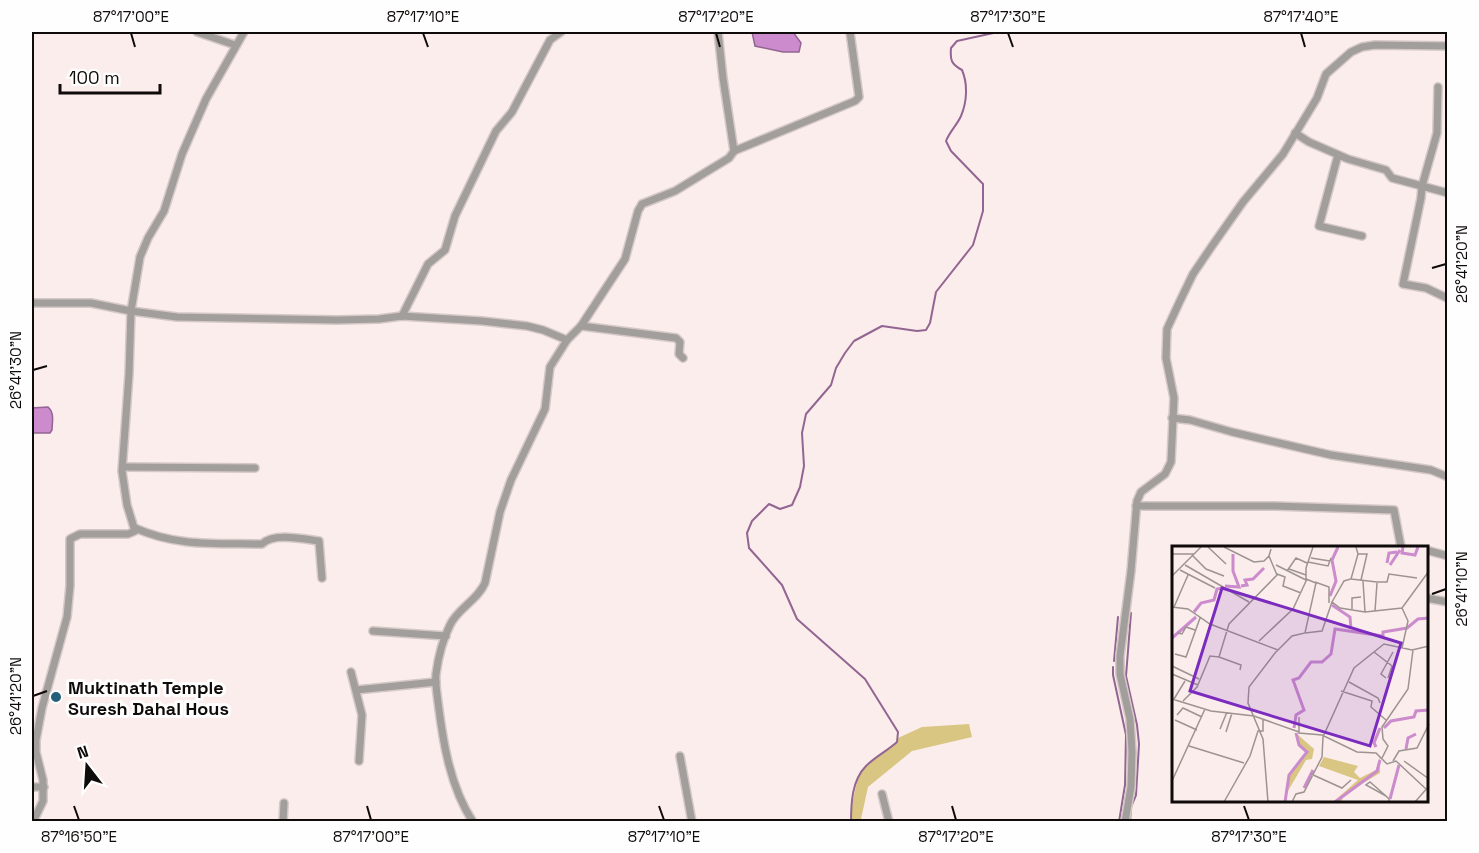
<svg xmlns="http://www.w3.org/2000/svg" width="1479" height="853" font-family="'Space Grotesk',sans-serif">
  <rect width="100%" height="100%" fill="#fbedeb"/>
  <polygon fill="#d9c683" points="969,724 972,737 912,751 868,787 861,819 862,821 851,821 851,809 858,777 866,766 895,744 898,738 922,727"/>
  <g fill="#cb8bcc" stroke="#936592" stroke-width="1.5">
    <polygon points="752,32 793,32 801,43 799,52 783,52 755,46"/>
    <path d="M48,407C55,413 52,422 52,430L50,433H32V408Z"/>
  </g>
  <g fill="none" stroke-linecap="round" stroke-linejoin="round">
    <g stroke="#936592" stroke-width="2">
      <polyline points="1114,661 1118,617"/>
      <polyline points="1113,667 1113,675 1126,735 1125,785 1119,822"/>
      <path d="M851,822C851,803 852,780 866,766C875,757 887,751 897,742L898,732L865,679L797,619L782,585L749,548L747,533L752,521L769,504L780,509L792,505L800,487L804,466L802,433L806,414L831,385L836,368L845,353L854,341L882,326L917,331L926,330L930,323L936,292L973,245L983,211V184L951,151L946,141C950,131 957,125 961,116C967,102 968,84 962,70C951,64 950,60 951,48L957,41L998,32"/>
      <polyline points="1130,822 1131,807 1136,795 1139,744 1137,725 1126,676 1131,613"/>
    </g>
    <defs>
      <g id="minor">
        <polyline points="197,32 235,45"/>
        <polyline points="1438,87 1437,133 1422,186 1421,198 1403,284 1426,288 1447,298"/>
        <polyline points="1295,133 1309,142 1348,159 1386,170 1392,178 1448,193"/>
        <polyline points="734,151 855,101 859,97 850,32"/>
        <polyline points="1338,155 1319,226 1362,236"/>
        <polyline points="32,303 91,303 131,311 177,317 337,320 379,319 402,316 482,321 527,326 543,330 567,340"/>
        <polyline points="402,316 428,264 445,250 455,216 496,131 512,112 550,40 561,32"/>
        <polyline points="581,326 676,338 680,342 679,354 683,358"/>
        <polyline points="1172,418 1190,420 1232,432 1331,455 1431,470 1448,477"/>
        <polyline points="123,467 255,468"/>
        <polyline points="1136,506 1275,506 1394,510 1401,547"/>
        <path d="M135,528C177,547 217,543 262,544C273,532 304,539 319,541L322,578"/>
        <polyline points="1426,550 1448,556"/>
        <polyline points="1426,598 1448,602"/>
        <polyline points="373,631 446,636"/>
        <polyline points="351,672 362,715 359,761"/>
        <polyline points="356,690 436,682"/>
        <polyline points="680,756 692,822"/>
        <polyline points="32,787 44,787"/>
        <polyline points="882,794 889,822"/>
        <polyline points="33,822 43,801 43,780 36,752 36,740 42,708 67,617 70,586 70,539 80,534 128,534 135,531 127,505 122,471 129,374 131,311 140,257 148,238 164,211 182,154 206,99 244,32"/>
        <polyline points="283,822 284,803"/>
        <path d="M473,822C450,787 443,742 438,702C437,693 435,683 436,674C438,659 443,639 450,625C458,608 477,601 485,583L500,512L511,480L545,409L550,367L567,340L581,326L625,259L638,211L642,204L675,191L729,158L734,151L723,78L718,32"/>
        <polyline points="1125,822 1131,787 1132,752 1130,719 1120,674 1120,656 1131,571 1137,501 1141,492 1165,474 1171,462 1174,398 1166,358 1167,329 1179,303 1193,274 1212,246 1243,202 1283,154 1317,98 1326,74 1351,52 1362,47 1375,45 1448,46"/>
      </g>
    </defs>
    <use href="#minor" stroke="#d5c9c7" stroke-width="10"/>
    <use href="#minor" stroke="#a29e9b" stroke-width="7"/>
  </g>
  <path fill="none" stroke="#0f0b0a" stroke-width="2" d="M131,33L135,47M423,33L428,47M716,33L720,47M1008,33L1013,47M1301,33L1305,47M1432,268L1446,264M33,370L47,366M1432,594L1446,589M33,696L47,691M74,806L79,820M367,806L371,820M659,806L664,820M952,806L956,820M1244,806L1249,820"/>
  <circle fill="#265f79" stroke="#fefefe" stroke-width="2" cx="56" cy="697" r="6"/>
  <g text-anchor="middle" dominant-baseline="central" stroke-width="6" stroke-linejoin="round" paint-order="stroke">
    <g font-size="18" font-weight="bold" fill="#0f0b0a" stroke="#fefefe" text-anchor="start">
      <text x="68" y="687">Muktinath Temple<tspan x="68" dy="21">Suresh Dahal Hous</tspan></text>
    </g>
  </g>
  <g transform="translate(1172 546)">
    <rect width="256" height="256" fill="#fbedeb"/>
    <path d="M125,188L142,203L140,213L134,214L116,245L117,229L135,206L127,199ZM208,210V227L171,249L170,256H161L186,234L147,220L152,211L186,220L182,226L188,232L204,224Z" fill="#d9c683"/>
    <path fill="none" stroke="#cb8bcc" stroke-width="3" d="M231,1L230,7L243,9L246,1M215,17L217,7L225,6M218,19L228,4M53,40L67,41L61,25V8M69,40L75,39L73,34L81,33L92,22M158,50L164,35L160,14L166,1M160,59L178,71L179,83M22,66L29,57L42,54L45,43L52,42M0,92L24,71M122,182L124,169L132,164L121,134L127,132L139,116H150L159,108L163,83L211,90V86L235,82L246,73L257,72M212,182L219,175L242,171L244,165L257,164M204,201L202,197L208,182M234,203L236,192L244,188M132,242L141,224M218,253L227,219M113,256L117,229L135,206L127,199L124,187M163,256L205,225L208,214"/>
    <path fill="none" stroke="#9d9391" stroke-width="1.5" d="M36,1L54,18M52,1L82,16L92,15L97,10M0,8H22M186,8H195L189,34M21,10L34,23L52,30M139,12L158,15M136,16L156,20L159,12M13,19L77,56M104,19L134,34M117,23L134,29M8,24L43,42M115,25L124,12L135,17M105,28L113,31L111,40L129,47M0,30L29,1M179,33L205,36H215L217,28L245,32M191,35L193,66M143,36L157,41V57M160,56L172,35L179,33L186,8L184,1M0,61L16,63L38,78L106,104M2,61L16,29M180,63V52L189,51M203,65L205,37M6,87L10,88L14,81L23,84M133,87L150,85L160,56L168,62L193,66L230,62L257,25M87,95L121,63L135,33M230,102L236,75L230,62M202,106L220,120L216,132M3,108L14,111L28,72M47,111L69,119L68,124M0,120L27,133M0,128L26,139M214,132L209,128L221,106M177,136L206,152L208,157M169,145L200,155L199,161L214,174M0,153L39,165L82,170L127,186M2,153L13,135M11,155L25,141L38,110L47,111L57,78L105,29L97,10L99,3M5,169L11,162L30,171M127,171V187L150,189L185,206L204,207L215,218L224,215L254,243M3,174L25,184M48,183L55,166M54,186L60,167M17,200L72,217M210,212L216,200L211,193L210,181L236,143L241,104M221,215L227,205L245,202L257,178M232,215L257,233M139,228L170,242L179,234M0,235L33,163M214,250L194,239L198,236L214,250L217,253V256M52,256L78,210L86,185H91V173M96,256L91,193L76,157L77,141L103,107L120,90L133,87L144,37L134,33V22L141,1M120,256L124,248L132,246L150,211L151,191L182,122L212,98L240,104L257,100M243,256L257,240"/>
    <path fill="#7b2cbf" fill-opacity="0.15" stroke="#7b2cbf" stroke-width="3" d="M50,42L229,97L198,200L18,145Z"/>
    <rect width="256" height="256" fill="none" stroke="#0f0b0a" stroke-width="3"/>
  </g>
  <rect width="1479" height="853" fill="none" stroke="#fefefe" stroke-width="66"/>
  <g transform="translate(87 766) rotate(343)" stroke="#fefefe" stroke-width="4.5" paint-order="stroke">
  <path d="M0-4.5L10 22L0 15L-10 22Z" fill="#0f0b0a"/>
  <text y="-9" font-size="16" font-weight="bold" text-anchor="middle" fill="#0f0b0a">N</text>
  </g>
  <path d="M60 84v9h100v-9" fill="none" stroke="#0f0b0a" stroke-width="3"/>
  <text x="69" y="84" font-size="18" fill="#0f0b0a" stroke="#fefefe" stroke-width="4.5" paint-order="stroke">100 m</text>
  <rect x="33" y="33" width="1413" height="787" fill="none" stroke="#0f0b0a" stroke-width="2"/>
  <g font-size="15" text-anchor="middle" fill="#0f0b0a">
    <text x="131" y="22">87°17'00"E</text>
    <text x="423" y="22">87°17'10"E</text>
    <text x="716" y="22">87°17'20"E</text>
    <text x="1008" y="22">87°17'30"E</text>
    <text x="1301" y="22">87°17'40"E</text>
    <text transform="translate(1462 264) rotate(-90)" y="5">26°41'20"N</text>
    <text transform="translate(16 370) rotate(-90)" y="5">26°41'30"N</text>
    <text transform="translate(1462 589) rotate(-90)" y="5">26°41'10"N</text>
    <text transform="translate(16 696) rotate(-90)" y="5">26°41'20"N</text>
    <text x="79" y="842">87°16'50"E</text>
    <text x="371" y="842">87°17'00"E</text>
    <text x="664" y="842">87°17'10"E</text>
    <text x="956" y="842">87°17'20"E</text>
    <text x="1249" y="842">87°17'30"E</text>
  </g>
</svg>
